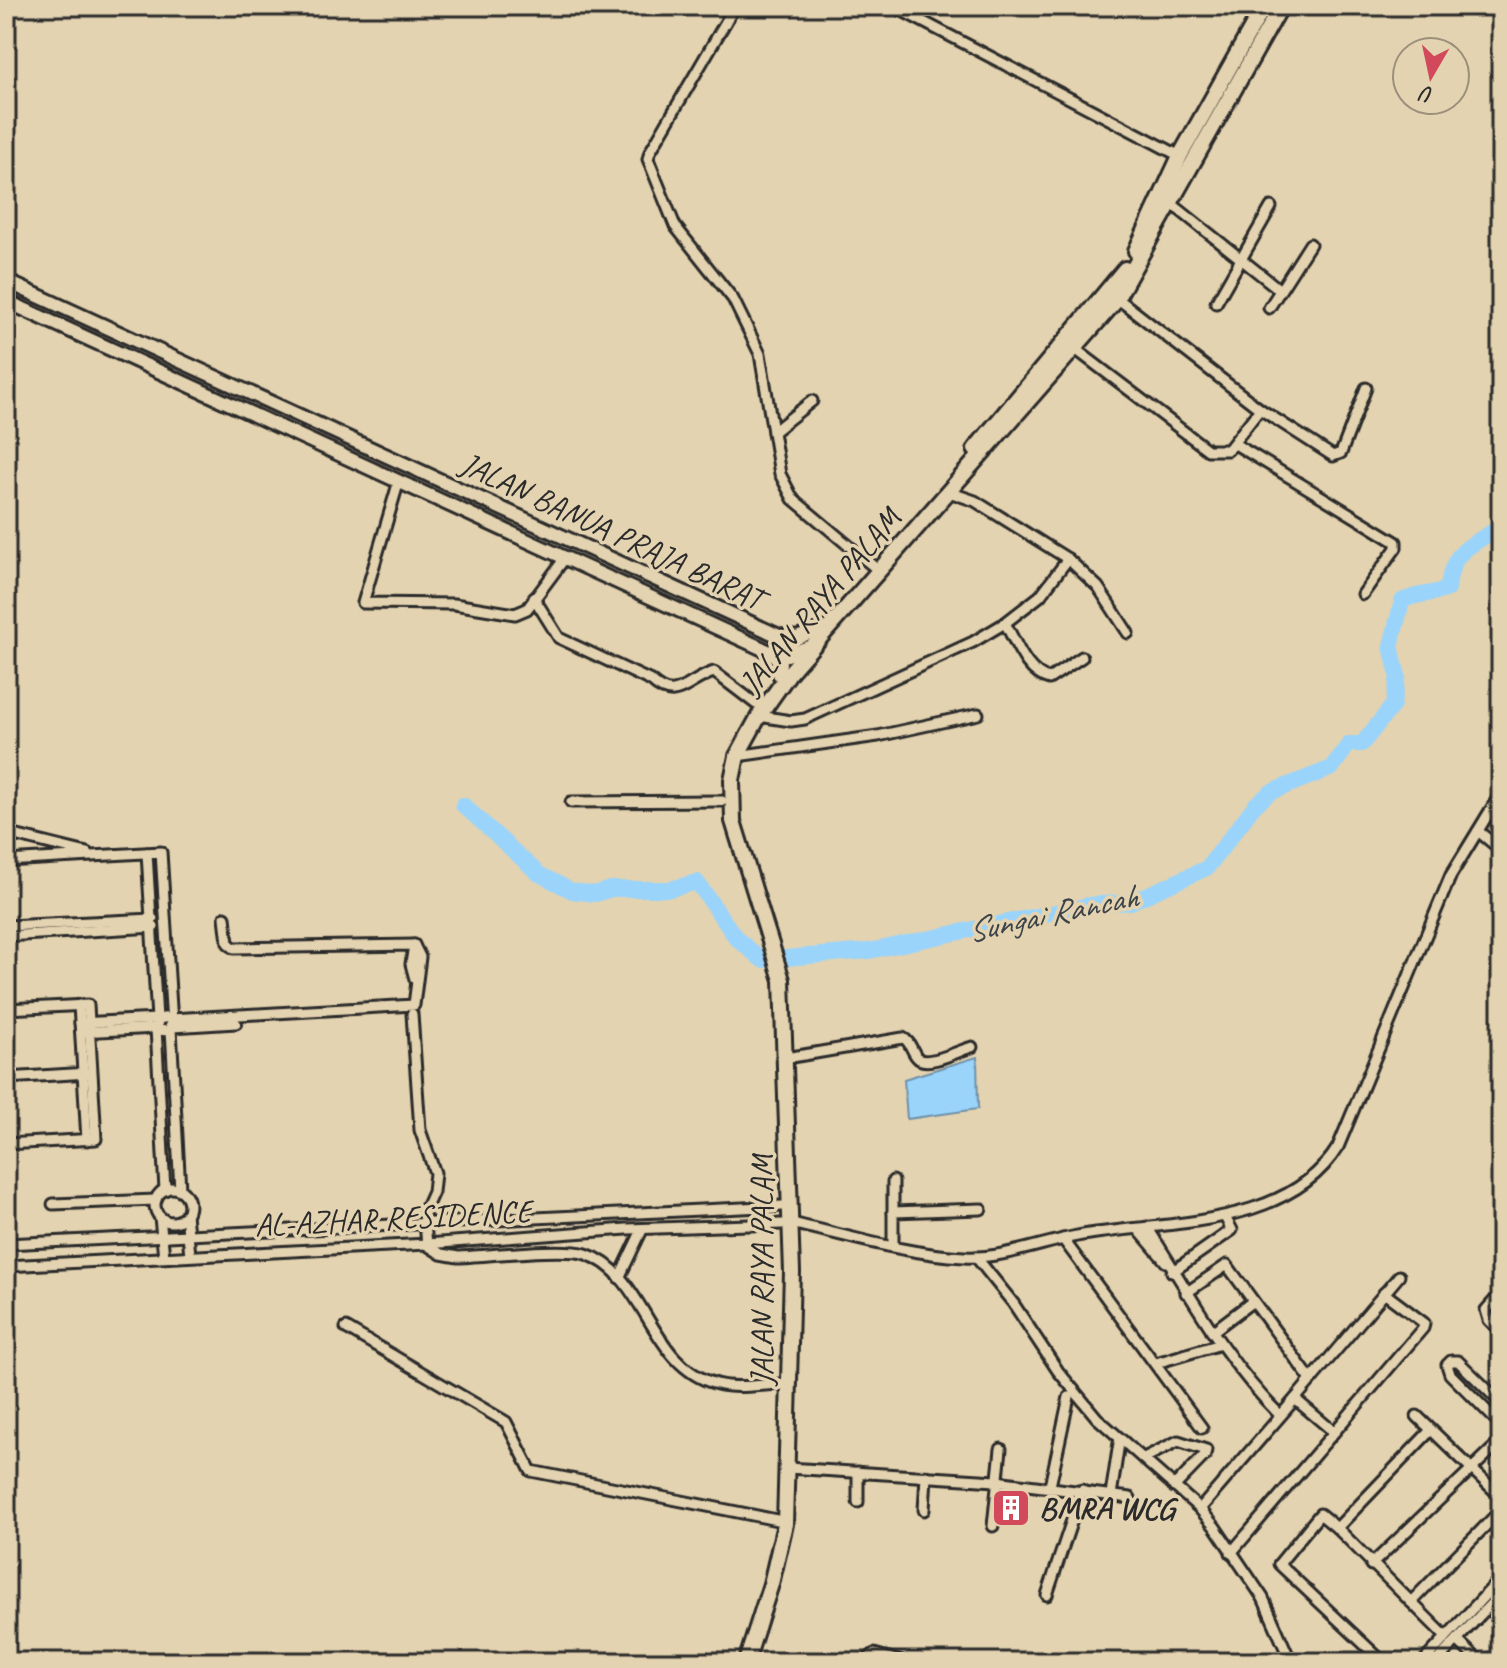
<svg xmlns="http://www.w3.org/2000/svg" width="1507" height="1668" font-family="Caveat,sans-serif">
  <rect width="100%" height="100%" fill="#e4d3b0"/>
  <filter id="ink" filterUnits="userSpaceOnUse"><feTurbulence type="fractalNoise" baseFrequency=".0125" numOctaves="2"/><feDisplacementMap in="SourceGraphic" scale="16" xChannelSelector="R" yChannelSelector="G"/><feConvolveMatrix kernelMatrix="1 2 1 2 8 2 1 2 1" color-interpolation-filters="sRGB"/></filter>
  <g filter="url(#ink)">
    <polygon fill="#9ad4fb" stroke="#6e90a8" stroke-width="2" points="977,1057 978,1109 907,1119 904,1079"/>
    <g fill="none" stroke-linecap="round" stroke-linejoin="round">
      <path stroke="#9ad4fb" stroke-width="16" d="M463,805L539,874L572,891L595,894L611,889H670L697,882L736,938L762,960L869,951L1089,905L1131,902L1207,868L1255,805L1271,792L1332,768L1349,744H1362L1393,705L1398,676L1391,646L1402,601C1417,593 1432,595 1448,589C1451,548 1471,547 1501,526"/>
      <defs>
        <g id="street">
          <polyline points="735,6 650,152 648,159 675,226 733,299 760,354 780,474 793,499 873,566"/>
          <polyline points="893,6 1180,156"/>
          <polyline points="1172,204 1280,290"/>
          <polyline points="1117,298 1260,409 1333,456 1341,453 1366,388"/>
          <polyline points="1216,303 1271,207"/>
          <polyline points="1269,308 1310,244"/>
          <polyline points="1074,348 1208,450 1228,450 1260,409"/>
          <polyline points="773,432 812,401"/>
          <polyline points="1235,444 1396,542 1396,548 1363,594"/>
          <polyline points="398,484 363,603 454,604 515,614 527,609 565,558"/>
          <polyline points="1068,559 1098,587 1128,633"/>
          <path d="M534,598L559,638L651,681C677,705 687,680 714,672L756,704"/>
          <path d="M1005,623C1016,642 1026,673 1049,679L1082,657"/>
          <polyline points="759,716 791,721 805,719 973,642 1005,623 1040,596 1068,559 975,501 949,492"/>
          <polyline points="737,756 878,736 978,714"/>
          <polyline points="571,802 722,801"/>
          <polyline points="1478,831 1501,850"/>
          <polyline points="6,833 87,853"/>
          <polyline points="6,861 161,852 172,1023 168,1031 158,1030 157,1019 171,1017"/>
          <polyline points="6,926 153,919"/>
          <polyline points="6,936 154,927"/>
          <polyline points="414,945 411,964 415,979"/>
          <polyline points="79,1005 87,1140"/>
          <polyline points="6,1009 88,1005 96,1139 6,1144"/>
          <path d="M412,1014L420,1130L435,1173L433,1192L424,1212L427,1245L441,1254L458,1257C486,1256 564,1247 586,1254C647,1274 648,1366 717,1384C740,1390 766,1383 790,1384"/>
          <polyline points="171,1019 414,1005 420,957 414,945 234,948 228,943 225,917"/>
          <polyline points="80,1023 157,1019 147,853"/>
          <polyline points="172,1027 236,1023"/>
          <polyline points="171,1029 180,1190"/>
          <polyline points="81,1032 156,1028 165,1190"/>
          <path d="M786,1058L903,1038C912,1042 911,1053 919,1059C930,1066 960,1050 972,1047"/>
          <polyline points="6,1078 89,1073"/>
          <circle cx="172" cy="1205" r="17"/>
          <polyline points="53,1204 156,1200"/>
          <polyline points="893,1212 893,1181"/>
          <polyline points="186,1214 190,1255"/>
          <polyline points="160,1217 164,1257"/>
          <path d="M791,1223C845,1235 909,1255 964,1257C1001,1259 1041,1243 1077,1236C1160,1221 1287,1230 1338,1147L1451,875L1501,793"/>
          <path d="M1147,1227C1189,1292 1224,1360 1280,1415"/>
          <polyline points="1138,1229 1166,1262"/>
          <polyline points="1063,1239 1202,1428"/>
          <polyline points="6,1244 782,1206"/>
          <polyline points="893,1245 893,1212 981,1209"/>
          <polyline points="976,1257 1013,1303 1058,1371 1097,1418 1200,1509 1215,1527 1263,1598 1291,1662"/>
          <polyline points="6,1266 427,1244 627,1229 782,1224"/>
          <polyline points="1172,1272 1232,1230 1225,1217"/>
          <polyline points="619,1278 642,1230"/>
          <polyline points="1186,1293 1227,1265 1311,1380"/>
          <polyline points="1501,1293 1486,1310 1489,1320 1501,1332"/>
          <polyline points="346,1328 506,1422 531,1471 777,1520"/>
          <polyline points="1212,1332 1253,1301"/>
          <polyline points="1156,1363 1221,1344"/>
          <polyline points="1501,1403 1458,1361 1451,1361 1447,1365 1450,1374 1501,1425"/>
          <polyline points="1417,1416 1501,1497"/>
          <polyline points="1431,1430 1337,1528 1446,1637"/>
          <polyline points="1334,1432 1295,1399 1399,1276"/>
          <polyline points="1144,1458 1178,1441 1206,1450 1205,1455 1174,1487"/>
          <polyline points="788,1468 996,1481 1130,1498"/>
          <polyline points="1050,1486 1069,1397"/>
          <polyline points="1111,1495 1119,1443"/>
          <polyline points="858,1502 858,1472"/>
          <polyline points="1200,1509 1295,1399"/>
          <polyline points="924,1510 926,1476"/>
          <polyline points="993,1526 1001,1449"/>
          <polyline points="1337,1528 1320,1514 1279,1564 1383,1662"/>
          <polyline points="1231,1553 1423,1328 1424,1323 1384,1293"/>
          <polyline points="1371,1565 1501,1441"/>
          <polyline points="1047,1595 1082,1490"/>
          <polyline points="1411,1602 1501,1510"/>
          <polyline points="1457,1640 1480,1662"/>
          <polyline points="864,1662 874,1654 903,1662"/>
          <polyline points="1423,1662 1501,1578"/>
          <polyline points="1436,1662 1501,1593"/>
        </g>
        <g id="secondary">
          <polyline points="6,281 779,636 795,653"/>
          <polyline points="6,301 772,653 787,655 812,646"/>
          <polyline points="779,636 797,638 814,631"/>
          <polyline points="772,653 780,662 779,674"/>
        </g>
        <g id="primary">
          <polyline points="1136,251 1180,156 1264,6"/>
          <polyline points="975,449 1125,269"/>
          <polyline points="746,1662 771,1584 785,1524 792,1272 782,980 733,821 732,780 737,756 759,716 790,672 1114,303 1281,6"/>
        </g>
      </defs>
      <use href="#street" stroke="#2b2b2b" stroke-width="15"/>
      <use href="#secondary" stroke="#2b2b2b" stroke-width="18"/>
      <use href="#primary" stroke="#2b2b2b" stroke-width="20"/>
      <use href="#street" stroke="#e4d3b0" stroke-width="9"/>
      <use href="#secondary" stroke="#e4d3b0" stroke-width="12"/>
      <use href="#primary" stroke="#e4d3b0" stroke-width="14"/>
    </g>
  </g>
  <defs>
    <symbol id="building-square" viewBox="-11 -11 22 22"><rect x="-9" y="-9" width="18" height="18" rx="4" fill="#d1495b" stroke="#e4d3b0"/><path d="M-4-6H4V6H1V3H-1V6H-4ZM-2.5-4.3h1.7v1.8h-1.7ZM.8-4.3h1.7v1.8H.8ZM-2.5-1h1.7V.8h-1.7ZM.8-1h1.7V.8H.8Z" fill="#fff"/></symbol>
  </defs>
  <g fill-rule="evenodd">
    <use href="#building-square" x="989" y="1486" width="44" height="44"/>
  </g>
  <g text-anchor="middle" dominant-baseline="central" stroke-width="7" stroke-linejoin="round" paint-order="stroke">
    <g font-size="32" fill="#2b2b2b" stroke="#e4d3b0">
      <text transform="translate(612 531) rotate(25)">JALAN BANUA PRAJA BARAT</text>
      <text transform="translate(820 601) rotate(-50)">JALAN RAYA PALAM</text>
      <text transform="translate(393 1218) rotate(-3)">AL-AZHAR RESIDENCE</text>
      <text transform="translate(761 1270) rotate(-90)">JALAN RAYA PALAM</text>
    </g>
    <g font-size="32" font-weight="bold" fill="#2b2b2b" stroke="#e4d3b0" text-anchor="start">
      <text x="1039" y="1508">BMRA WCG</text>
    </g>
    <g font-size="34" font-style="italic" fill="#3c444a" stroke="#e4d3b0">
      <text transform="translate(1052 913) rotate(-12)">Sungai Rancah</text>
    </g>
  </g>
  <rect width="1507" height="1668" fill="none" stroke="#e4d3b0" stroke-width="32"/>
  <rect x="16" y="16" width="1475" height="1636" fill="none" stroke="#2b2b2b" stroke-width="3" filter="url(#ink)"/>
  <g transform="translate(1431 76) rotate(189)"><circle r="38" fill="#e4d3b0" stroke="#9a907b" stroke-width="2"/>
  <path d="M0-6L14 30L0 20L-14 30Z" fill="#d1495b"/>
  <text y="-12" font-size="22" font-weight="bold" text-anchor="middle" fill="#2b2b2b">U</text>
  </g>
</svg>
